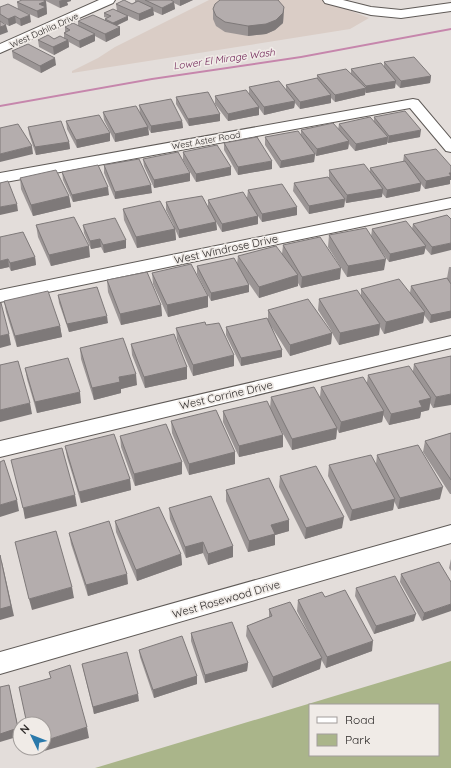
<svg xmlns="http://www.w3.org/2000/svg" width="451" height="768" font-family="Quicksand,sans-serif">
  <rect width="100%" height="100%" fill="#e3ddda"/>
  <polygon fill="#dacdc6" points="209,0 323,0 369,18 350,29 72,73 72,71 98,58 115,47"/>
  <path fill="#aab58a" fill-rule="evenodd" d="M451,661V768H95ZM310,705H438V755H310Z"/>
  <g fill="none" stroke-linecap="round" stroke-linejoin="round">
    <polygon fill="#c686ac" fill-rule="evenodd" points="451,28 451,30 301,58 152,80 0,107 0,105 152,78 301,56"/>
    <defs>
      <g id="minor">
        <polygon points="99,0 115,0 113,3 0,53 0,44"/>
        <polygon points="323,0 343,0 371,7 401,10 451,3 451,11 401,18 371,15 325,3"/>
        <polygon points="413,99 418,100 451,139 451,152 446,151 410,108 0,183 0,173"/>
        <polygon points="451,198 451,208 0,302 0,290"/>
        <polygon points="451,336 451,348 0,457 0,441"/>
        <polygon points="451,525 451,543 0,674 0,652"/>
      </g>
    </defs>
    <use href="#minor" stroke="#5f5a57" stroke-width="2"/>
    <use href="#minor" fill="#fff" fill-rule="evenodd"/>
  </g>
  <g fill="#9b9595">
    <polygon points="44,0 71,0 71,1 67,2 68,5 60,8"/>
    <polygon points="135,0 193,0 180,6 174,3 175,9 162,15 153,11 154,15 139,21 117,11 116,4 132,4 135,2"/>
    <polygon points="46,1 47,14 38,18 18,9 17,2"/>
    <polygon points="0,7 31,22 21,26 16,23 9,26 0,21"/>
    <polygon points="284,7 283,23 275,30 266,34 248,36 225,32 216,26 213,19 213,9"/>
    <polygon points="104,13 128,20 116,26 120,35 106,42 95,36 95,41 80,48 69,42 69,47 54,55 39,47 38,40 64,38 64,33 65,32 65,27 78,26 78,21 105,20 105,19 107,18 104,17"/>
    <polygon points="12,51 56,65 41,73 13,58"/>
    <polygon points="384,62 431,76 430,83 400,88 395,83 395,88 366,93 365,92 365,95 335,102 331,98 331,103 300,109 295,103 294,108 264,115 259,108 259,115 228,121 215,104 215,96 249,94 249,87 286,90 286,85 317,78 317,75 351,73 351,69 384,67"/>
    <polygon points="176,97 220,114 220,121 189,126 176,104"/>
    <polygon points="139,105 182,121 183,128 151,133 148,128 149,135 115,142 104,120 103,112 140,113"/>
    <polygon points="374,117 420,137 388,143 387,142 387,144 355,151 349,144 348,149 316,156 315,154 314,162 280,168 265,145 265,137 301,134 301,130 338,130 339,124 374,121"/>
    <polygon points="66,121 110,133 110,141 77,148 67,129"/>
    <polygon points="28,127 69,142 70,149 36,155 29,134"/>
    <polygon points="224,143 272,169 238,175 224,150"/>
    <polygon points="183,152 231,175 196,182 183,160"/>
    <polygon points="404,155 451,166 451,180 450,180 450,184 425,189 421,184 420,191 386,198 382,193 382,197 346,203 345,200 344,207 309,214 293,191 294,183 329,177 329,170 370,172 370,168 403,162"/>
    <polygon points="143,159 190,181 154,188 144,166"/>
    <polygon points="104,165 152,193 115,199 104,173"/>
    <polygon points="62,172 109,195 73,202 63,180"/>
    <polygon points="20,178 69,196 71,207 33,216 21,189"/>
    <polygon points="248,190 297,215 262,222 258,216 258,224 222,232 216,222 217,230 179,238 175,229 176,240 137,248 124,220 123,209 174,226 166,210 166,202 208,206 208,200 247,198"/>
    <polygon points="447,215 431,255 425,248 424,254 389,262 373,240 384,270 347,277 328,247 329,235 371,237 372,229 412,229 413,224"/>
    <polygon points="36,225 90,257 51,266 38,237"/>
    <polygon points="83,225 126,248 104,253 101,247 91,249 84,233"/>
    <polygon points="23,232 35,257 36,265 11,271 9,267 0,269"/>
    <polygon points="283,245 340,279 301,288 298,283 298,286 259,298 248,282 249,285 249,292 211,301 197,274 197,266 237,264 238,256 282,254"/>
    <polygon points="449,267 451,267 451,318 430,323 424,315 423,323 384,334 380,327 379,335 339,345 332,333 331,344 290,356 271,326 282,350 282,357 241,366 226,335 226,327 268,320 268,310 332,332 318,310 319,299 361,295 361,289 410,293 411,286 447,278"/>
    <polygon points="152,273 208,296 208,307 168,317 153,284"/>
    <polygon points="107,280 161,305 162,316 121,325 108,292"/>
    <polygon points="58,295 108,323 69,332 59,303"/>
    <polygon points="4,301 60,326 62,337 17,347 6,312"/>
    <polygon points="206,325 234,366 193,376 177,339 176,328"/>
    <polygon points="131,344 187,367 187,379 145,388 132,355"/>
    <polygon points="80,348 137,385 121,389 121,393 94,400 81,359"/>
    <polygon points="451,356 433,408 430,403 429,410 421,412 420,418 389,425 383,415 382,422 339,433 337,429 336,439 292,450 275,419 283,447 239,457 223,422 223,411 270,408 271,397 320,397 321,387 367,382 368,375 413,371 414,364"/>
    <polygon points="25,368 81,403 37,413 27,379"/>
    <polygon points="171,421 235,452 235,464 189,475 172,433"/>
    <polygon points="451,433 451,494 450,494 423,452 425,441"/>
    <polygon points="120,436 182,462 182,474 135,486 121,447"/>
    <polygon points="65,446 130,479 131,490 81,503 67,457"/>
    <polygon points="377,455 440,499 398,509 394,501 393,510 350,521 328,476 329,465 376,464"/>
    <polygon points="280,476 342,528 305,539 279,487"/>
    <polygon points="226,490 289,531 275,535 275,545 248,552 226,501"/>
    <polygon points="169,508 233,546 233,557 208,565 203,553 186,558 170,519"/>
    <polygon points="115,521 181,554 182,565 137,581 116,532"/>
    <polygon points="69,533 128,584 88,596 71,544"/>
    <polygon points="451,559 451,571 449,568"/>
    <polygon points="439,562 422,621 400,582 401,574"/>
    <polygon points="356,588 414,621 374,634 355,596"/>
    <polygon points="325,597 372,651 326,668 321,659 320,669 272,688 246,636 247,626 269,617 269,609 317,650 297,611 298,600"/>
    <polygon points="191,633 248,663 247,671 205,683 191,641"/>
    <polygon points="139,650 197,676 197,684 154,698 140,657"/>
    <polygon points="82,664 139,701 94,714"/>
  </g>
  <g fill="#7e7979">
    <polygon points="62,0 71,0 71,1 67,2 68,5 60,8 59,1"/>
    <polygon points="180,0 193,0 180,6"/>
    <polygon points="46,1 47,14 38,18 37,11 39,4"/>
    <polygon points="174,2 175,9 162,15 162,8"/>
    <polygon points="284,7 283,23 275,30 266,34 248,36 248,26"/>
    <polygon points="153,8 154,15 139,21 139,14"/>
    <polygon points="30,15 31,22 21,26 20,19"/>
    <polygon points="15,16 16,23 9,26 8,19"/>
    <polygon points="128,16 128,20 113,27 113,23"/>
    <polygon points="6,25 8,32 0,35 0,27"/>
    <polygon points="120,27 120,35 106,42 105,34"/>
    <polygon points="95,34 95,41 80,48 79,41"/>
    <polygon points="68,40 69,47 54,55 53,47"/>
    <polygon points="55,58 56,65 41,73 40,66"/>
    <polygon points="431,76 430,83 400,88 401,81"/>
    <polygon points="396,81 395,88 366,93 366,86"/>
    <polygon points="366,88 365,95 335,102 335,95"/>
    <polygon points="331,95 331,103 300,109 300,102"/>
    <polygon points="295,101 294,108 264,115 264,107"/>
    <polygon points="259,107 259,115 228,121 228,114"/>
    <polygon points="220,114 220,121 189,126 188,119"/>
    <polygon points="182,121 183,128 151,133 151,126"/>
    <polygon points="148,127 149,135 115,142 115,134"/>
    <polygon points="421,130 420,137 388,143 389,136"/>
    <polygon points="110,133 110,141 77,148 76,140"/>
    <polygon points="388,137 387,144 355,151 356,144"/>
    <polygon points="349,141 348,149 316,156 317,149"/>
    <polygon points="69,142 70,149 36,155 35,147"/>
    <polygon points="32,146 33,154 0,162 0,154"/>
    <polygon points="315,154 314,162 280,168 281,161"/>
    <polygon points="272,161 272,169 238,175 238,167"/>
    <polygon points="231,167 231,175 196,182 196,174"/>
    <polygon points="190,173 190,181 154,188 154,180"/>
    <polygon points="449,173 451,173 451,180 450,180 450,184 425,189 426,181"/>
    <polygon points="421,183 420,191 386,198 387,190"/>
    <polygon points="151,185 152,193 115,199 115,192"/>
    <polygon points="108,187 109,195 73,202 72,195"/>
    <polygon points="383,189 382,197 346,203 347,195"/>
    <polygon points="69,196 71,207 33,216 31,205"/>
    <polygon points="345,199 344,207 309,214 309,206"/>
    <polygon points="17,204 18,211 0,215 0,207"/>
    <polygon points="297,207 297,215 262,222 262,214"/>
    <polygon points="258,216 258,224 222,232 222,224"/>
    <polygon points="216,222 217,230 179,238 179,230"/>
    <polygon points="175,229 176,240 137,248 136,237"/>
    <polygon points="100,239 101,247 91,249 90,241"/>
    <polygon points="126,240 126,248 104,253 103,245"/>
    <polygon points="451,243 451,250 431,255 432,247"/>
    <polygon points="89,246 90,257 51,266 49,255"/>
    <polygon points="426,246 424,254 389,262 390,254"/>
    <polygon points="35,257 36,265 11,271 10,263"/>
    <polygon points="8,259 9,267 0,269 0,261"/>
    <polygon points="386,259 384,270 347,277 348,266"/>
    <polygon points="341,268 340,279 301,288 302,277"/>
    <polygon points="298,275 298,286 259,298 259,287"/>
    <polygon points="249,285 249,292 211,301 211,293"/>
    <polygon points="208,296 208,307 168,317 167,305"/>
    <polygon points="161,305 162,316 121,325 120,314"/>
    <polygon points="451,311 451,318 430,323 431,315"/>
    <polygon points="425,312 423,323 384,334 386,322"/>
    <polygon points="107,316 108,323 69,332 67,324"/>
    <polygon points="380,324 379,335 339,345 340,333"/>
    <polygon points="60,326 62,337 17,347 15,336"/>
    <polygon points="332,333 331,344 290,356 290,345"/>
    <polygon points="9,334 11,345 0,348 0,336"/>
    <polygon points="282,350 282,357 241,366 241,358"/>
    <polygon points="234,355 234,366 193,376 193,365"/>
    <polygon points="187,367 187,379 145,388 144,377"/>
    <polygon points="136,374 137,385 121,389 121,393 94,400 92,388 119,377"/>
    <polygon points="80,392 81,403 37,413 35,402"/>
    <polygon points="451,394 451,405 433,408 436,397"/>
    <polygon points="431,398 429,410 421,412 420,418 389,425 391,414 419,401"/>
    <polygon points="30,403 32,414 0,422 0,410"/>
    <polygon points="384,411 382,422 339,433 341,422"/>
    <polygon points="337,428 336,439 292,450 292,439"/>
    <polygon points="283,435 283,447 239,457 239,446"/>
    <polygon points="235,452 235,464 189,475 189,464"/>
    <polygon points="182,462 182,474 135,486 134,474"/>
    <polygon points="130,479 131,490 81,503 79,492"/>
    <polygon points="443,487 440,499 398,509 400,498"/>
    <polygon points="75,495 77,506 25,519 23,508"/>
    <polygon points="395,499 393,510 350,521 352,510"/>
    <polygon points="17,500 19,511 0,517 0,505"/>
    <polygon points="344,517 342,528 305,539 306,528"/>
    <polygon points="289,520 289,531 275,535 275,545 248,552 249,541 271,525"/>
    <polygon points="203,542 203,553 186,558 185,547"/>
    <polygon points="233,546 233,557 208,565 208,554"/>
    <polygon points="181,554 182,565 137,581 136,570"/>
    <polygon points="2,562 14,616 0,620 0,609"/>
    <polygon points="127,574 128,584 88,596 86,585"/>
    <polygon points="72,587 74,598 32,610 29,599"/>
    <polygon points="451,604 451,611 422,621 424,613"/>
    <polygon points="416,614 414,621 374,634 376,626"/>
    <polygon points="373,641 372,651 326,668 327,657"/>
    <polygon points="322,658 320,669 272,688 273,677"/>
    <polygon points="248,663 247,671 205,683 205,675"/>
    <polygon points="197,676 197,684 154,698 153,690"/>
    <polygon points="9,685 20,736 0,742 0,734"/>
    <polygon points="138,694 139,701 94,714 93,707"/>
    <polygon points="87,727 89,738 34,754 32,748 44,748 44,741"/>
  </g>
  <g fill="#b4adad" stroke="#7e7979">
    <polygon points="22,0 43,0 46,1 39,4 46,7 37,11 17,2"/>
    <polygon points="124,0 132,4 138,1 153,8 139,14 116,4"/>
    <polygon points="145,0 171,0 174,2 162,8"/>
    <polygon points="220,0 278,0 284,7 283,13 276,20 266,24 248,26 225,22 216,16 213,9 215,4"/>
    <polygon points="8,4 30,15 20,19 15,16 8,19 0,14 0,7"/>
    <polygon points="113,9 128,16 113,23 105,19 111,16 104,13"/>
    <polygon points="93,15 120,27 105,34 78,21"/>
    <polygon points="0,21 6,25 0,27"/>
    <polygon points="73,23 95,34 79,41 64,33 70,30 65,27"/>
    <polygon points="48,35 54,39 60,36 68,40 53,47 38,40"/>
    <polygon points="28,44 55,58 40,66 12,51"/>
    <polygon points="414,57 431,76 401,81 384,62"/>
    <polygon points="381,63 396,81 366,86 351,69"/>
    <polygon points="346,69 366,88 335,95 317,75"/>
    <polygon points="317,78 331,95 300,102 286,85"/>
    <polygon points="279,81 295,101 264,107 249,87"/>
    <polygon points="246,90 259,107 228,114 215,96"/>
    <polygon points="208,92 220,114 188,119 176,97"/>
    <polygon points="171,99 182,121 151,126 139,105"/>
    <polygon points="136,106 148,127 115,134 103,112"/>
    <polygon points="405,111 421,130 389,136 374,117"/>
    <polygon points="99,115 110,133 76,140 66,121"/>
    <polygon points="370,117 388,137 356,144 339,124"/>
    <polygon points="61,121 69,142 35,147 28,127"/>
    <polygon points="333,123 349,141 317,149 301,130"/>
    <polygon points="18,124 32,146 0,154 0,128"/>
    <polygon points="298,131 315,154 281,161 265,137"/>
    <polygon points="257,137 272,161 238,167 224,143"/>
    <polygon points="217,145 231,167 196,174 183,152"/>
    <polygon points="436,149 451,166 451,173 449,173 451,176 426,181 404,155"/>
    <polygon points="178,152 190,173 154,180 143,159"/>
    <polygon points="139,159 151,185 115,192 104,165"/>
    <polygon points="405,161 421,183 387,190 370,168"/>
    <polygon points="364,164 383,189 347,195 329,170"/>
    <polygon points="98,165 108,187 72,195 62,172"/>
    <polygon points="56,170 69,196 31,205 20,178"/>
    <polygon points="328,177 345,199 309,206 294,183"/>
    <polygon points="8,181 17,204 0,207 0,183"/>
    <polygon points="282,184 297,207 262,214 248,190"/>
    <polygon points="243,192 258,216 222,224 208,200"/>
    <polygon points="202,196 216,222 179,230 166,202"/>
    <polygon points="160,201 175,229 136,237 123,209"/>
    <polygon points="447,215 451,219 451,243 432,247 413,224"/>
    <polygon points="74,217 89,246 49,255 36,225"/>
    <polygon points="115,218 126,240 103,245 100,239 90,241 83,225"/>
    <polygon points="406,221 426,246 390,254 372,229"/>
    <polygon points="366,228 386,259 348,266 329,235"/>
    <polygon points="23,232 35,257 10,263 8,259 0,261 0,237"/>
    <polygon points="320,237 341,268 302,277 283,245"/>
    <polygon points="276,246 298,275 259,287 238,256"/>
    <polygon points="234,258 249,285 211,293 197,266"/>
    <polygon points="191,264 208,296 167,305 152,273"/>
    <polygon points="147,272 161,305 120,314 107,280"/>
    <polygon points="447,278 451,284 451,311 431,315 411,286"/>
    <polygon points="399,279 425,312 386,322 361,289"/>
    <polygon points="97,287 107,316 67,324 58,295"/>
    <polygon points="357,290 380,324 340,333 319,299"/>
    <polygon points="48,291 60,326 15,336 4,301"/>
    <polygon points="308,299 332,333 290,345 268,310"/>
    <polygon points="0,303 1,303 9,334 0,336"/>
    <polygon points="267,318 282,350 241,358 226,327"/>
    <polygon points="205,322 206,325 219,323 234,355 193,365 176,328"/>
    <polygon points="174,334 187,367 144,377 131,344"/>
    <polygon points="123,338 136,374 119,377 120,382 92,388 80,348"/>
    <polygon points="451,356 451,394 436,397 414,364"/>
    <polygon points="68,358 80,392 35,402 25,368"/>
    <polygon points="18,361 30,403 0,410 0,365"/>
    <polygon points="409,366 431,398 419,401 422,407 391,414 368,375"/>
    <polygon points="363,377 384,411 341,422 321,387"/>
    <polygon points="314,387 337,428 292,439 271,397"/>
    <polygon points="267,401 283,435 239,446 223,411"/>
    <polygon points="216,410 235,452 189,464 171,421"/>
    <polygon points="166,424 182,462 134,474 120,436"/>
    <polygon points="451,433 451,480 425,441"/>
    <polygon points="114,434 130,479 79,492 65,446"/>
    <polygon points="418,445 443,487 400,498 377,455"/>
    <polygon points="62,448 75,495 23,508 11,460"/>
    <polygon points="371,455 395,499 352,510 329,465"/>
    <polygon points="4,460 17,500 0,505 0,462"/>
    <polygon points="316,466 344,517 306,528 280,476"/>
    <polygon points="269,478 289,520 271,525 275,534 249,541 226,490"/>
    <polygon points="211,496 233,546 208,554 203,542 185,547 169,508"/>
    <polygon points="159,507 181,554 136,570 115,521"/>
    <polygon points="109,521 127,574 86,585 69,533"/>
    <polygon points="56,531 72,587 29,599 15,542"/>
    <polygon points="0,555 11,606 0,609"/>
    <polygon points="439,562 451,582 451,604 424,613 401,574"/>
    <polygon points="395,576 416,614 376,626 356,588"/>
    <polygon points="345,590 373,641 327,657 298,600 322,592 325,597"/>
    <polygon points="290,602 322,658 273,677 247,626 272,616 269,609"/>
    <polygon points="232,622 248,663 205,675 191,633"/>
    <polygon points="182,636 197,676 153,690 139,650"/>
    <polygon points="127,652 138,694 93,707 82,664"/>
    <polygon points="70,665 87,727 44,741 44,724 27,724 19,687 51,678 49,672"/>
    <polygon points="9,685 18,728 0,734 0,687"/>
  </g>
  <g text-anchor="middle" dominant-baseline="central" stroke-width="3.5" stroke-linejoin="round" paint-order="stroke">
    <g font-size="9" fill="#2c2928" stroke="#f0ebe7">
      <text transform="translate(44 30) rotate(-24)">West Dahlia Drive</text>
      <text transform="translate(206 140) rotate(-10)">West Aster Road</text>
    </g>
    <g font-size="10" font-style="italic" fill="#702457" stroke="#f0ebe7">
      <text transform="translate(224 59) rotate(-8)">Lower El Mirage Wash</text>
    </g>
    <g font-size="11" fill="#2c2928" stroke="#f0ebe7">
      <text transform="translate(226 249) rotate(-12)">West Windrose Drive</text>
      <text transform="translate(226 395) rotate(-13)">West Corrine Drive</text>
      <text transform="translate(226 599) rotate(-16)">West Rosewood Drive</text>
    </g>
  </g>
  <rect x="309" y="704" width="130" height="52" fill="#f0ebe7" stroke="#a29d9b"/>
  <rect x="317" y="717" width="20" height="6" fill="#ffffff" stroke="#a29d9b"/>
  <text x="345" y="724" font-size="12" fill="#2c2928">Road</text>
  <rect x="317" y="734" width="20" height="12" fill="#aab58a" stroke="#a29d9b"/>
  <text x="345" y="744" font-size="12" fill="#2c2928">Park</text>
  <g transform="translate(32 736) rotate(313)"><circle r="19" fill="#f0ebe7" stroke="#a29d9b"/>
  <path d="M0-3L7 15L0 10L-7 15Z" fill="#2a79ab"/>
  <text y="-6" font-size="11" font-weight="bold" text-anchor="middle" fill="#2c2928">N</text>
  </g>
</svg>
